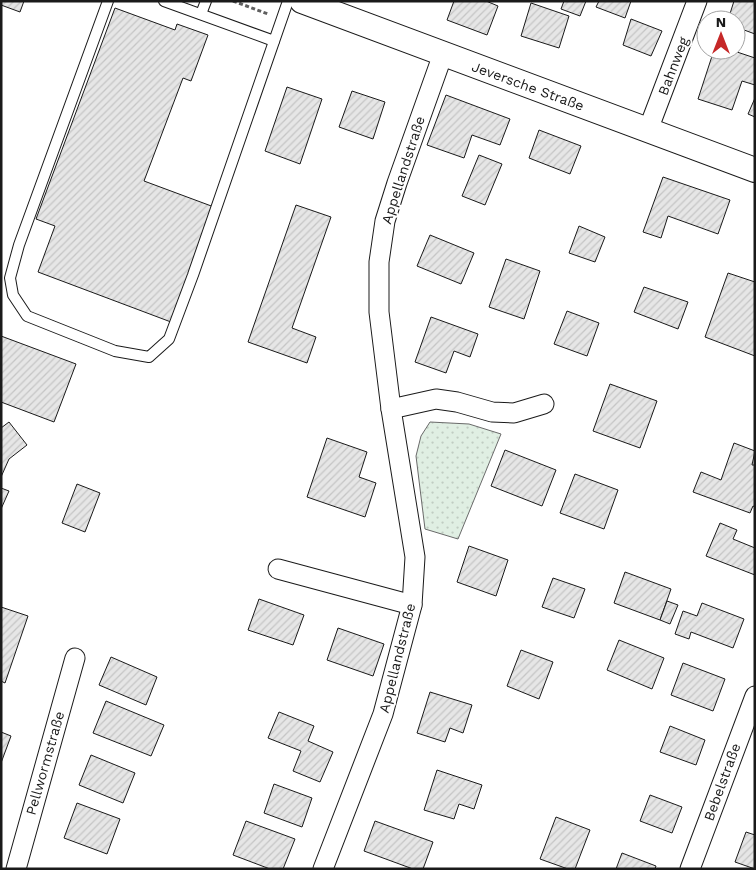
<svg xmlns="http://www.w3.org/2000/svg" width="756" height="870" font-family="'Work Sans',sans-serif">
  <defs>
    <pattern id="grass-dots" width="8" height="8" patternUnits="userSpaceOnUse" patternTransform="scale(1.25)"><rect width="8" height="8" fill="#e0efe3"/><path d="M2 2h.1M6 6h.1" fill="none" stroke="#c0ccc2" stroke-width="1.8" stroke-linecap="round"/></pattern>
    <pattern id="building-hatch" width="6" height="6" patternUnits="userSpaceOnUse" patternTransform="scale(1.25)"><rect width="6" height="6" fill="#e6e6e6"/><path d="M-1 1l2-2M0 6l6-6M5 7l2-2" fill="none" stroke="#c5c5c5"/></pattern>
  </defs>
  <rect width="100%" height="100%" fill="#fff"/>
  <polygon fill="url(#grass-dots)" stroke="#6a6a6a" points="430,422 469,424 501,434 458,539 425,529 416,456 421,436"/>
  <g fill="url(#building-hatch)" stroke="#1a1a1a">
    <polygon points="1,1 24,1 20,12 1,5"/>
    <polygon points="454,1 486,1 498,6 487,35 447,20"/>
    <polygon points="564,1 586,1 580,16 561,9"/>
    <polygon points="599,1 631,1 625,18 596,7"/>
    <polygon points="734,1 755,1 755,34 736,27 736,20 728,20"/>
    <polygon points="531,3 569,16 559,48 521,36"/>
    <polygon points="115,8 175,30 177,24 208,35 191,81 183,78 144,181 214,207 171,322 38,272 55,226 36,219"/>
    <polygon points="631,19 662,31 651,56 623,45"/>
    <polygon points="714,50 731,50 755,58 755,85 742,81 732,110 698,99"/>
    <polygon points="287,87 322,99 300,164 265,151"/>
    <polygon points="352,91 385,102 373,139 339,127"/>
    <polygon points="446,95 510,119 500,145 472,135 464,158 427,145"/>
    <polygon points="755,98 755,117 748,114"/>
    <polygon points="539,130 581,146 570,174 529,158"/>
    <polygon points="479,155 502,164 485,205 462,196"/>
    <polygon points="663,177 730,200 718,234 668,216 661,238 643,232"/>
    <polygon points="296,205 331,217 292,328 316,337 307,363 248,342"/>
    <polygon points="579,226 605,237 595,262 569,253"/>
    <polygon points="430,235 474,253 461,284 417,266"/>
    <polygon points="506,259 540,271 524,319 489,307"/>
    <polygon points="728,273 755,282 755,356 705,337"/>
    <polygon points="644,287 688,302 678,329 634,312"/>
    <polygon points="567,311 599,323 587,356 554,344"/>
    <polygon points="431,317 478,334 470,357 454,351 446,373 415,362"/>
    <polygon points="1,336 76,364 54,422 1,402"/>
    <polygon points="610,384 657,401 640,448 593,431"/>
    <polygon points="9,422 27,445 9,459 1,477 1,428"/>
    <polygon points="327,438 367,452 359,477 376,483 365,517 307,497"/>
    <polygon points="734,443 755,451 752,465 755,465 755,507 753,506 750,513 693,492 701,472 721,480"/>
    <polygon points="505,450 556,470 542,506 491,486"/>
    <polygon points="575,474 618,490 604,529 560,513"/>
    <polygon points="77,484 100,493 85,532 62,523"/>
    <polygon points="1,488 9,491 1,509"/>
    <polygon points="720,523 737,530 733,539 755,548 755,575 706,556"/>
    <polygon points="469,546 508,560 496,596 457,582"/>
    <polygon points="625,572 671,589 660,620 614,603"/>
    <polygon points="553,578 585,589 574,618 542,607"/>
    <polygon points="259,599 304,615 293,645 248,630"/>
    <polygon points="667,601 678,605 670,624 660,620"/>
    <polygon points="702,603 744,619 733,648 691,632 689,639 675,634 683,611 697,616"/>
    <polygon points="1,607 28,616 5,683 1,681"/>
    <polygon points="338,628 384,644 373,676 327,660"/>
    <polygon points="619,640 664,658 652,689 607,670"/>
    <polygon points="521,650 553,662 539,699 507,686"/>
    <polygon points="111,657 157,677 146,705 99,685"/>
    <polygon points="683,663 725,679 713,711 671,695"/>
    <polygon points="430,692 472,705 463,733 450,728 445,742 417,733"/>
    <polygon points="106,701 164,725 151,756 93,733"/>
    <polygon points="279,712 314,726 308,741 333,752 320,782 293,771 301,751 268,738"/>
    <polygon points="670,726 705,740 696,765 660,752"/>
    <polygon points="1,732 11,736 1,763"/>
    <polygon points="91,755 135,773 123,803 79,785"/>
    <polygon points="437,770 482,785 474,809 459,804 454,819 424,810"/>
    <polygon points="274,784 312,798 302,827 264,813"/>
    <polygon points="650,795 682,807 672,833 640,821"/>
    <polygon points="77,803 120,819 107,854 64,838"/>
    <polygon points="556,817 590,830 575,869 568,869 540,859"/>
    <polygon points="246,821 295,839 283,869 270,869 233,855"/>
    <polygon points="375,821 433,842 423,869 413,869 364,851"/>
    <polygon points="746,832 755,835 755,869 735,862"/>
    <polygon points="622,853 656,866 655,869 616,869"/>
  </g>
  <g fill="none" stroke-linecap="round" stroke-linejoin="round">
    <defs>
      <g id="service">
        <polyline points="108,1 19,245 10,278 13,295 27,316 115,351 149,357 169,339 193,275 288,1"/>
        <polyline points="164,1 274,41"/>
        <polyline points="201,14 206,1"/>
      </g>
      <g id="minor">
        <polyline points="648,130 697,1"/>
        <polyline points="391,409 436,399 457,402 492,412 514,413 544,404"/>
        <polyline points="278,569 412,605"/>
        <polyline points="16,869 75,658"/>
        <polyline points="323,869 383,714 412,605 415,557 391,409 379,312 379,262 385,221 397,183 443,54"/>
        <polyline points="690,869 755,696"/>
      </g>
      <polyline id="tertiary" points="302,1 755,170"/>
    </defs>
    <use href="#service" stroke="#1a1a1a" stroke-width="12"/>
    <use href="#minor" stroke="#1a1a1a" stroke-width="21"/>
    <use href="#tertiary" stroke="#1a1a1a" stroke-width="26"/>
    <polyline stroke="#5f5f5f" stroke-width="3" stroke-dasharray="4 2.5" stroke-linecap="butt" points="233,1 268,14"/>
    <use href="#service" stroke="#fff" stroke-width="10"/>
    <use href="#minor" stroke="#fff" stroke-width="19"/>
    <use href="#tertiary" stroke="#fff" stroke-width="24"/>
  </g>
  <g text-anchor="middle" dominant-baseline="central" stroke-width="4" stroke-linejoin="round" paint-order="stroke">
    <g font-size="14" fill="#1a1a1a" stroke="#fff">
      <text transform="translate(673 66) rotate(-69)">Bahnweg</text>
      <text transform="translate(528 86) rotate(20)">Jeversche Straße</text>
      <text transform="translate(403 170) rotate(-72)">Appellandstraße</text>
      <text transform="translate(397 658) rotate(-76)">Appellandstraße</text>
      <text transform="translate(45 763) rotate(-74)">Pellwormstraße</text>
      <text transform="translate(722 782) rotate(-70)">Bebelstraße</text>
    </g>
  </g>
  <rect width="756" height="870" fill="none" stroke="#1a1a1a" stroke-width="5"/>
  <g transform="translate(721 35)"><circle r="24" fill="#ffffff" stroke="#a3a3a3"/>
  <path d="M0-4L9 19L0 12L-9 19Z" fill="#c62828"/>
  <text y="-8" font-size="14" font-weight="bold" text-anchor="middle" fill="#1a1a1a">N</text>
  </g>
</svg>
